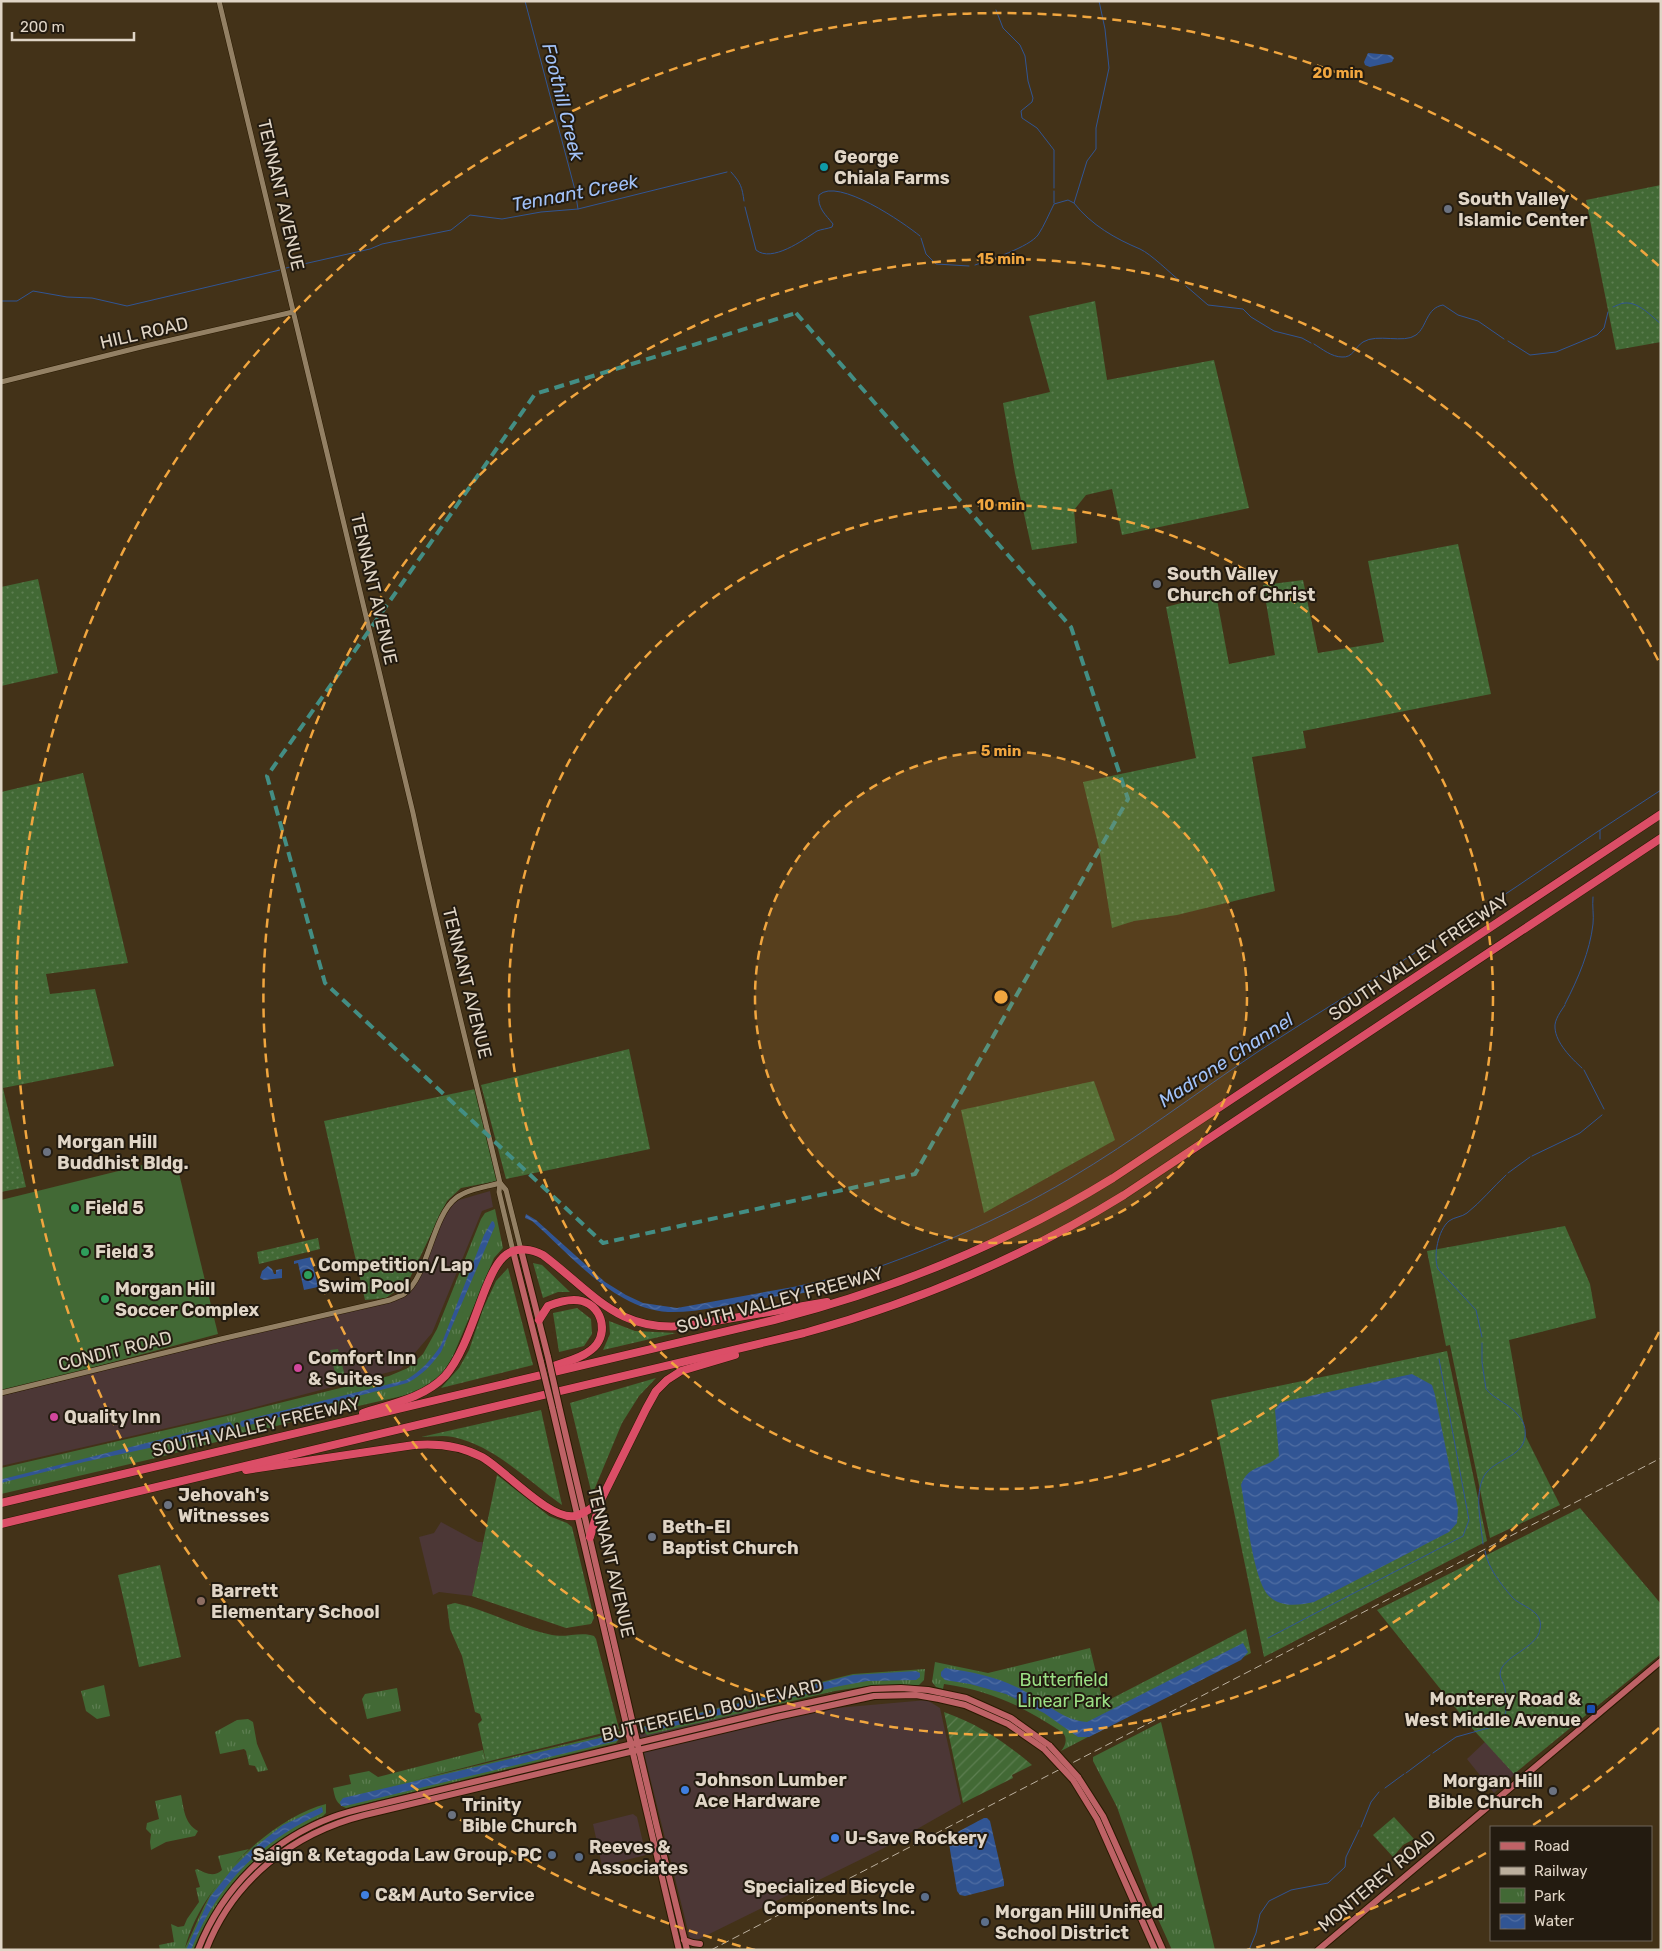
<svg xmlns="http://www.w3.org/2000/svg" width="1662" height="1951" font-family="Rubik,sans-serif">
  <defs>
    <pattern id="grass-dots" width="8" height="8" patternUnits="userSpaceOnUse" patternTransform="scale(1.25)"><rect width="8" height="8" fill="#426935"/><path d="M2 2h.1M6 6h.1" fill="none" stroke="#5d7e51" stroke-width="1.8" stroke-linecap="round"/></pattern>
    <pattern id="park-tufts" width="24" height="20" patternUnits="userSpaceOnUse" patternTransform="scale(1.25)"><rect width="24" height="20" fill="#426935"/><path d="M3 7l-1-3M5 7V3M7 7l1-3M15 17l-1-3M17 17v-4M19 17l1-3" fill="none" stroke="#5d7e51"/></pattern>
    <pattern id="garden-furrows" width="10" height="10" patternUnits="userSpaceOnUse" patternTransform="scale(1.25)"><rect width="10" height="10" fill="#426935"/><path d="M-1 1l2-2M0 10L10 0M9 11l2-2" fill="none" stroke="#5d7e51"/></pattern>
    <pattern id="water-waves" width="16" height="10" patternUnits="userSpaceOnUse" patternTransform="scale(1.25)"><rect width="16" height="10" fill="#315594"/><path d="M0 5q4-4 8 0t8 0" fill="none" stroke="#4f6da2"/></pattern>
  </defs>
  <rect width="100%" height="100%" fill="#433218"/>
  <g fill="#4c3736">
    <polygon points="490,1191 493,1207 482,1211 432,1333 401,1369 237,1412 1,1466 1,1396 390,1300 413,1283 447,1208 459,1200"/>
    <polygon points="441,1522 478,1542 483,1542 472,1596 439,1592 433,1595 419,1537 434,1533"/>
    <polygon points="927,1700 940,1708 961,1804 882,1849 691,1943 639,1733 766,1703 769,1720 836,1708"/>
    <polygon points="1486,1741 1515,1774 1494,1793 1467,1759"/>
    <polygon points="633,1814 637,1817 646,1855 602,1866 593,1824"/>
  </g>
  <g fill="url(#grass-dots)">
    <polygon points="1661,185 1661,342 1616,350 1586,200"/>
    <polygon points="1095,301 1107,380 1214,360 1249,508 1122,535 1112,489 1086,495 1074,510 1077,543 1032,550 1015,473 1003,403 1050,392 1029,316"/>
    <polygon points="1458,544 1491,694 1303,731 1306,748 1252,757 1275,891 1177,915 1134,921 1112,928 1099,848 1083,782 1196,758 1166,607 1216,594 1229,664 1275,655 1263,585 1303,580 1318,653 1384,642 1368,561"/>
    <polygon points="38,579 58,673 1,686 1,587"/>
    <polygon points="83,773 128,963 46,974 50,994 95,989 114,1066 3,1088 26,1187 1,1192 1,792"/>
    <polygon points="629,1049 650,1149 506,1179 481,1085"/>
    <polygon points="1094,1081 1115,1140 984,1213 961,1110"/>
    <polygon points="475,1089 497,1181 461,1188 447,1201 408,1282 386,1298 365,1300 324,1121"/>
    <polygon points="1565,1226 1590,1284 1596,1318 1509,1340 1526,1437 1560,1505 1490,1538 1450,1345 1446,1346 1427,1251"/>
    <polygon points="318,1238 320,1249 259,1264 257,1252"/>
    <polygon points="533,1263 542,1265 570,1292 558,1292 543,1298"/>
    <polygon points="508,1268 533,1365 441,1388 459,1368 469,1350 483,1309 496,1281"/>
    <polygon points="577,1308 591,1319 592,1334 584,1346 559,1352 553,1313"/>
    <polygon points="609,1321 635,1331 676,1333 603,1350 610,1334"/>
    <path d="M338,1349L346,1380C330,1376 335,1362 330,1350Z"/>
    <polygon points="1447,1351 1487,1541 1264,1657 1211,1400"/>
    <polygon points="656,1378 639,1396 622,1423 592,1495 570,1403"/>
    <path d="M541,1410L562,1505C527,1480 495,1446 453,1437C443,1435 431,1437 421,1437Z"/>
    <polygon points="497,1475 549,1516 567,1523 572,1527 594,1618 591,1624 566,1628 472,1596"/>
    <polygon points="1580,1508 1661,1604 1661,1654 1514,1774 1470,1726 1377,1610"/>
    <polygon points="160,1565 181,1657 139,1667 118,1575"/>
    <path d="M455,1603C488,1610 518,1628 552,1635C565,1638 582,1631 594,1636L596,1639L619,1729L486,1762L478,1724L482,1720L480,1714L475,1712L462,1656L450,1629L447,1605Z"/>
    <polygon points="1246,1629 1251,1653 1109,1726 1103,1703"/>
    <polygon points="1394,1817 1414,1839 1403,1845 1393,1857 1373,1835"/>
  </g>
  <g fill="url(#park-tufts)">
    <polygon points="495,1209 503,1248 494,1258 453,1356 444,1372 429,1385 411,1394 310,1417 160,1457 1,1494 1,1468 231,1415 389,1376 408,1368 423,1354 437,1329 481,1219 485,1213"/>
    <path d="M1090,1648L1109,1726L1061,1751C1066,1745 1068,1738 1062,1732C1022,1706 992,1691 944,1684L943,1689L936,1687L932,1682L935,1662L988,1673Z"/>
    <polygon points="925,1669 924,1680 919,1685 867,1686 835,1691 647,1735 641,1727 853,1674"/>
    <polygon points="104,1685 110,1716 97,1719 86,1711 81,1691"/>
    <polygon points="397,1688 401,1711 367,1719 362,1699 365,1694"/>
    <polygon points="248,1719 253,1722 257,1744 268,1770 258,1772 255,1766 249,1765 246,1751 244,1749 220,1754 215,1732 237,1720"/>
    <polygon points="1161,1722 1215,1950 1172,1950 1150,1901 1117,1807 1093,1761 1093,1757"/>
    <path d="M621,1731L620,1738L616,1743L346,1808C336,1804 335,1798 333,1788L351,1784L349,1775L369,1771L378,1777L483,1750L486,1762L412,1781Z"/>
    <path d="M181,1795C184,1809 184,1823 198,1831L195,1836L166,1842L151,1850L150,1842L151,1834L146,1829L147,1823L159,1819L155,1801Z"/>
    <path d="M326,1804V1813L323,1816C260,1844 220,1887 193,1950H160L159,1945L174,1942L171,1924L178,1927L184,1926L187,1919L199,1902L196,1888L200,1887L195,1870L197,1869C205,1873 214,1878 222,1870L218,1856L249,1849C221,1876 195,1910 185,1948C193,1932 199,1915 208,1899C228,1862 284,1814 326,1804Z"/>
  </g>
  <path fill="url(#garden-furrows)" d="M944,1712C978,1724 1005,1742 1032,1765L1012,1775L1013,1778L963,1803Z"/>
  <polygon fill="#426935" points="175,1157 218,1334 1,1392 1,1200"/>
  <g fill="url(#water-waves)">
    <polygon points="1368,53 1391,55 1394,58 1392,62 1370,67 1365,65 1364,62"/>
    <path d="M526,1214L536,1220L605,1282L626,1295L643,1303L677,1308L793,1287L841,1276L843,1282C828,1292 784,1295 765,1298C735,1303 698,1313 668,1312C614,1309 570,1254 532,1221L525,1218Z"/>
    <path d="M492,1221L494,1222L495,1226L441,1352C431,1365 423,1375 407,1383L242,1427L240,1424L241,1421L406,1380C422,1370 431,1360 441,1345L484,1235Z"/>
    <polygon points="311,1257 318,1287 304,1290 298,1263 294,1264 294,1261"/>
    <polygon points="268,1266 272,1269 274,1274 276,1274 276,1270 282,1269 282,1278 264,1280 260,1278 262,1271"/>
    <path d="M1412,1374L1432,1385L1435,1395L1455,1494L1458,1509L1457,1523L1449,1532L1314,1602C1300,1605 1282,1608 1270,1597C1253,1583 1246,1509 1241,1485C1249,1463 1265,1470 1279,1456L1275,1410L1280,1403L1291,1400Z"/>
    <polygon points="230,1422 234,1427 233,1430 84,1462 1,1483 1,1480 3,1479"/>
    <path d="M1243,1643L1248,1652L1241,1660L1089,1737H1078L1044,1713L1006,1694L970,1684L945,1680L941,1676V1672L945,1668C973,1672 999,1677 1024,1691C1044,1701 1064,1721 1087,1722Z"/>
    <polygon points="916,1671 920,1673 920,1677 916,1680 867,1681 835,1687 649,1732 647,1732 644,1727 853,1675"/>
    <polygon points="617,1734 619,1739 616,1741 345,1806 341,1806 340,1802 343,1798"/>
    <path d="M322,1807L323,1812L320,1814C258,1843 216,1886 191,1950H186L210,1897L233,1868L251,1850L283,1825Z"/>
    <polygon points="984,1818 987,1818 990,1821 1004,1882 1004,1886 965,1896 960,1895 957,1891 948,1838 950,1836"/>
  </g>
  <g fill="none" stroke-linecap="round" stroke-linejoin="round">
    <g stroke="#315594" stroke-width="1">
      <polyline points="525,1 575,190 578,209"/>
      <path d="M1099,1L1105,29L1109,68L1096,128V149L1087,161L1074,203C1091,225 1116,239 1140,249C1151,254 1170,273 1180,281"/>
      <polyline points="996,10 1003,28 1020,45 1025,56 1028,81 1033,98 1032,102 1021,111 1022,118 1037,128 1054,150 1054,188"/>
      <path d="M731,172C741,183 742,187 744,201"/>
      <polyline points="1054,203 1054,191"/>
      <path d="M745,207L756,250C772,263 803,240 817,231C822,229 827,229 832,227L833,224C826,215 817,208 819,195C838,177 904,223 920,236"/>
      <polyline points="921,238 926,254 936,264 969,266"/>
      <path d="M975,265C990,260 1029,247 1038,235C1044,226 1049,214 1054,204L1068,200L1074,203"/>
      <polyline points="286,268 370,249 382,244 451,230 470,215 502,219 541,212 578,209 727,172"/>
      <polyline points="1186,286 1208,305 1243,309 1251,317 1274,331 1302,338 1311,343"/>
      <polyline points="1,301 17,301 33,291 67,297 92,298 127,306 280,270"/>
      <path d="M1613,307C1616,306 1621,303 1625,303C1639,302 1651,316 1661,324"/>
      <polyline points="1508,341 1530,355 1556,352 1597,335 1604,328 1608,312"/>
      <path d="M1314,344C1322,349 1332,357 1342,357C1353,358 1355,347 1363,342C1377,333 1404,344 1416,335C1427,327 1426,308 1443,305L1458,315L1478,321L1504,339"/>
      <polyline points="1600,839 1600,830 1661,790"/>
      <path d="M1565,1004C1578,979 1590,951 1593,924C1594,915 1592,906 1593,897"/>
      <path d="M1565,1005C1561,1011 1554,1020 1555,1028C1556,1043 1571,1058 1582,1068"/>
      <polyline points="1584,1070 1604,1109"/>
      <polyline points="1532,1156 1580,1133 1602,1115"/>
      <polyline points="1508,1173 1530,1157"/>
      <path d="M847,1278C924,1252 999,1221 1069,1179C1135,1140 1196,1093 1259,1051C1317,1013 1377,978 1435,940C1491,905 1545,867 1600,830"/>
      <path d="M1482,1337L1476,1310L1438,1269C1433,1256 1438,1230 1449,1221C1454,1217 1462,1217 1467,1213C1481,1202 1493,1187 1506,1175"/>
      <path d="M1482,1343V1362L1486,1389C1495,1400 1510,1404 1519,1416C1524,1422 1526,1429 1525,1437C1522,1458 1494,1459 1484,1476C1474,1495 1481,1523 1483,1544"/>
      <polyline points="1268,1638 1463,1536 1469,1520 1439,1359"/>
      <path d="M1433,1753L1456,1737L1499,1725C1509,1715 1507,1698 1504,1685C1503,1682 1500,1678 1500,1674C1501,1656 1537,1649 1540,1629C1544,1610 1521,1607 1512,1597C1500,1583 1488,1568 1485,1551"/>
      <polyline points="1406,1773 1430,1755"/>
      <polyline points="1385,1788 1404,1774"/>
      <polyline points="1361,1827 1371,1802 1379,1792"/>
      <polyline points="1249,1950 1256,1933 1260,1914 1269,1901 1291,1890 1328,1883 1345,1867 1346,1857 1359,1830"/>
    </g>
    <defs>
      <g id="minor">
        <path d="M219,1L413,813C439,937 471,1060 500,1183L499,1192L513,1251"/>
        <polyline points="1,382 145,346 293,312"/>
        <polyline points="500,1183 506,1190 521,1250"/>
        <path d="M1,1393L221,1339L390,1300C395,1298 400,1296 404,1294C428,1277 432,1216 456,1198C468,1189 486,1187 500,1183"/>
      </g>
      <g id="major">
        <polyline points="521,1250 548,1357"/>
        <polyline points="513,1251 541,1362"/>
        <polyline points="559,1406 656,1823 687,1950"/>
        <polyline points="552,1407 679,1950"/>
        <polyline points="1078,1777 1103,1816 1163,1950"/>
        <polyline points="1073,1780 1097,1819 1155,1950"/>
        <polyline points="684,1940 693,1943 700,1944"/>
        <path d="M198,1950C222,1888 271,1840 333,1817C349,1811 365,1808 381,1804L775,1710L872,1689L901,1688L928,1690L966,1698L1011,1718L1050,1746"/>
        <path d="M206,1950C233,1880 293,1833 365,1815L777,1717L874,1696L916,1695L939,1699L965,1705L1008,1724L1044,1749"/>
        <polyline points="1318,1950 1661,1661"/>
      </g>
      <g id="highway">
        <path d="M539,1320L548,1306C558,1302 571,1298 582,1301C604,1307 609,1337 591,1350C579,1360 559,1363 545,1369"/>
        <path d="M363,1413C391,1404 424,1398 445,1376C463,1356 475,1315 485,1290C490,1278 496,1262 507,1254C518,1247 532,1249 543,1255C595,1294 619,1335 692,1325L827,1302"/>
        <path d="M246,1470L414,1445C438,1443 461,1446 482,1457C505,1470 550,1521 575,1516C585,1513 594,1507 601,1500"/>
        <path d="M1,1503L774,1320C896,1289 1006,1244 1113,1178L1661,814"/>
        <path d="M1,1524L804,1333C917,1302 1024,1257 1124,1195L1661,838"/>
        <polyline points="590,1537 601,1500 646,1409 656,1391 667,1380 681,1371 735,1355"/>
      </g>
    </defs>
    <use href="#minor" stroke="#291901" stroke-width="6"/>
    <use href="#major" stroke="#291901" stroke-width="8"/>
    <use href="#highway" stroke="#291901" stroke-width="9"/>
    <use href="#minor" stroke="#938064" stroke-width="5"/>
    <use href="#major" stroke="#be6266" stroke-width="6"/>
    <use href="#highway" stroke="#db4e67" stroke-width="8"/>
    <polyline stroke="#bcb09e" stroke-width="1" stroke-dasharray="8 4" stroke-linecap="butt" points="711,1950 1661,1458"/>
    <defs>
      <g id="major-bridge">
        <polyline points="548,1357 559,1406"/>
        <polyline points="541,1362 552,1407"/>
        <polyline points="1050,1746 1078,1777"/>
        <polyline points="1044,1749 1073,1780"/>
      </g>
    </defs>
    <use href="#major-bridge" stroke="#291901" stroke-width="8" stroke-linecap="butt"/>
    <use href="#major-bridge" stroke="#be6266" stroke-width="6"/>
  </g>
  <path fill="none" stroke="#438e84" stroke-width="4" stroke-dasharray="10 6" stroke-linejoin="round" d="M796,313L1071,627L1128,799L915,1174L603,1243L325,983L267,776L535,394Z"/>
  <circle cx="1001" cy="997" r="246" fill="#f1a63f" fill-opacity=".12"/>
  <g fill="none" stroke="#f1a63f" stroke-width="2.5" stroke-dasharray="9 6">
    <circle cx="1001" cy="997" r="246"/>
    <circle cx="1001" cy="997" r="492"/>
    <path d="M1659 1332A738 738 0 1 1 1659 662"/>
    <path d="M1659 1728A984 984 0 0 1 1530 1827M1486 1853A984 984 0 0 1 1247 1950M755 1950A984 984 0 1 1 1659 266"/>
  </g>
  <circle fill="#0f9aa8" stroke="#231b10" stroke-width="2" cx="824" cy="167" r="5"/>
  <g fill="#6b7280" stroke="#231b10" stroke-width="2">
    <circle cx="1448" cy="209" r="5"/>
    <circle cx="1157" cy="584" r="5"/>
    <circle cx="47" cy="1152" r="5"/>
    <circle cx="168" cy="1505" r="5"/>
    <circle cx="652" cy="1537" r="5"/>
    <circle cx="1553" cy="1791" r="5"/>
    <circle cx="452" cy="1815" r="5"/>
  </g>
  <g fill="#2e9e5b" stroke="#231b10" stroke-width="2">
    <circle cx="75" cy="1208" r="5"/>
    <circle cx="85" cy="1252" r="5"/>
    <circle cx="308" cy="1275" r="5"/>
    <circle cx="105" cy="1299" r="5"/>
  </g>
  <g fill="#d1479c" stroke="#231b10" stroke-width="2">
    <circle cx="298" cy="1368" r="5"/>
    <circle cx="54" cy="1417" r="5"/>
  </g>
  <circle fill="#8d6e63" stroke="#231b10" stroke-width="2" cx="201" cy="1601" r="5"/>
  <rect fill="#1a4fb4" stroke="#231b10" stroke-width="2" x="1586" y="1704" width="10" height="10" rx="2.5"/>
  <g fill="#3f7fe0" stroke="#231b10" stroke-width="2">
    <circle cx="685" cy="1790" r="5"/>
    <circle cx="835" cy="1838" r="5"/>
    <circle cx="365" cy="1895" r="5"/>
  </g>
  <g fill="#5c6f8a" stroke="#231b10" stroke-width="2">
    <circle cx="552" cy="1855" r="5"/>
    <circle cx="579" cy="1857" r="5"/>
    <circle cx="925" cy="1897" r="5"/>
    <circle cx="985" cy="1922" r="5"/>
  </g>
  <g text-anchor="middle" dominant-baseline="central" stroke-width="4" stroke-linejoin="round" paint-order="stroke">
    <g font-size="18" font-weight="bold" fill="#e0d5c6" stroke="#231b10" text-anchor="start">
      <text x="834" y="157">George<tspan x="834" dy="21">Chiala Farms</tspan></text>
      <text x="1458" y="199">South Valley<tspan x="1458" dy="21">Islamic Center</tspan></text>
      <text x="1167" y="574">South Valley<tspan x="1167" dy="21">Church of Christ</tspan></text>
      <text x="57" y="1142">Morgan Hill<tspan x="57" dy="21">Buddhist Bldg.</tspan></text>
      <text x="85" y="1208">Field 5</text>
      <text x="95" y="1252">Field 3</text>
      <text x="318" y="1265">Competition/Lap<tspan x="318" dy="21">Swim Pool</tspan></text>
      <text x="115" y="1289">Morgan Hill<tspan x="115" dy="21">Soccer Complex</tspan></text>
      <text x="308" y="1358">Comfort Inn<tspan x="308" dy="21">&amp; Suites</tspan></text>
      <text x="64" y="1417">Quality Inn</text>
      <text x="178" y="1495">Jehovah's<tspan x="178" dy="21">Witnesses</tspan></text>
      <text x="662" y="1527">Beth-El<tspan x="662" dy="21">Baptist Church</tspan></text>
      <text x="211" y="1591">Barrett<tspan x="211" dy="21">Elementary School</tspan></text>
      <text x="1581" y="1699" text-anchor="end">Monterey Road &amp;<tspan x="1581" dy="21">West Middle Avenue</tspan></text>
      <text x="695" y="1780">Johnson Lumber<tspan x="695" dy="21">Ace Hardware</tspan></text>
      <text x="1543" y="1781" text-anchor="end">Morgan Hill<tspan x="1543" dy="21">Bible Church</tspan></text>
      <text x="462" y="1805">Trinity<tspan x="462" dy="21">Bible Church</tspan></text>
      <text x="845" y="1838">U-Save Rockery</text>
      <text x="589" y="1847">Reeves &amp;<tspan x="589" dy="21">Associates</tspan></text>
      <text x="542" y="1855" text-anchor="end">Saign &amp; Ketagoda Law Group, PC</text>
      <text x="915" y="1887" text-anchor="end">Specialized Bicycle<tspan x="915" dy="21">Components Inc.</tspan></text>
      <text x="375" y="1895">C&amp;M Auto Service</text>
      <text x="995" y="1912">Morgan Hill Unified<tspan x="995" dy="21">School District</tspan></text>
    </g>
    <g font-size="18" fill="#e0d5c6" stroke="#231b10">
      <text transform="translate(281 195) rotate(77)">TENNANT AVENUE</text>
      <text transform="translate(144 333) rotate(-13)">HILL ROAD</text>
      <text transform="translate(374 589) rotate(77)">TENNANT AVENUE</text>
      <text transform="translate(1419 957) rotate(-34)">SOUTH VALLEY FREEWAY</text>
      <text transform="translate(467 983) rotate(76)">TENNANT AVENUE</text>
      <text transform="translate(780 1300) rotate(-15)">SOUTH VALLEY FREEWAY</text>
      <text transform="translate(115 1351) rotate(-14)">CONDIT ROAD</text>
      <text transform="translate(256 1427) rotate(-13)">SOUTH VALLEY FREEWAY</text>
      <text transform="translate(611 1562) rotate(77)">TENNANT AVENUE</text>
      <text transform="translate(712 1710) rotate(-13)">BUTTERFIELD BOULEVARD</text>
      <text transform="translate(1377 1881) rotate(-40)">MONTEREY ROAD</text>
    </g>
    <g font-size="18" fill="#9bdf84" stroke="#231b10">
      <text x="1064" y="1680">Butterfield<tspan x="1064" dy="21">Linear Park</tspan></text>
    </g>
    <g font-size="19" font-style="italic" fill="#a1c1f7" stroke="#231b10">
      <text transform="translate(563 102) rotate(76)">Foothill Creek</text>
      <text transform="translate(575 193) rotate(-11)">Tennant Creek</text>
      <text transform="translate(1226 1060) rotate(-33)">Madrone Channel</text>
    </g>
  </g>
  <circle cx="1001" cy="997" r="8" fill="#f1a63f" stroke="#231b10" stroke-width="2.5"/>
  <g font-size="15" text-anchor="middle" font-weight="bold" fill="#f1a63f" stroke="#231b10" stroke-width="4" stroke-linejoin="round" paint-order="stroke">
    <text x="1338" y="78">20 min</text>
    <text x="1001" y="264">15 min</text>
    <text x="1001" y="510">10 min</text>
    <text x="1001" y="756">5 min</text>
  </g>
  <rect width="1662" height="1951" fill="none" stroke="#e0d5c6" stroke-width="5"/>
  <rect x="1490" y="1826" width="162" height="115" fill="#231b10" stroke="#6f6559"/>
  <rect x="1500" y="1842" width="25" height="8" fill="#be6266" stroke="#6f6559"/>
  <text x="1534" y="1851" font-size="15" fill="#e0d5c6">Road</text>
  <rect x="1500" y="1867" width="25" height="8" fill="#bcb09e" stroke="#6f6559"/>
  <text x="1534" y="1876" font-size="15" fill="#e0d5c6">Railway</text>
  <rect x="1500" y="1888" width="25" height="15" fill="url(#park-tufts)" stroke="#6f6559"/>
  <text x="1534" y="1901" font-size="15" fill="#e0d5c6">Park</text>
  <rect x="1500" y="1914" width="25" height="15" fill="url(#water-waves)" stroke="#6f6559"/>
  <text x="1534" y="1926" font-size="15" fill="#e0d5c6">Water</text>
  <path d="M12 32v8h122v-8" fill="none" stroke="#e0d5c6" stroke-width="2.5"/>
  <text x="20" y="32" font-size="15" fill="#e0d5c6" stroke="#231b10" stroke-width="4" paint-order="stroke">200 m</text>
</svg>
